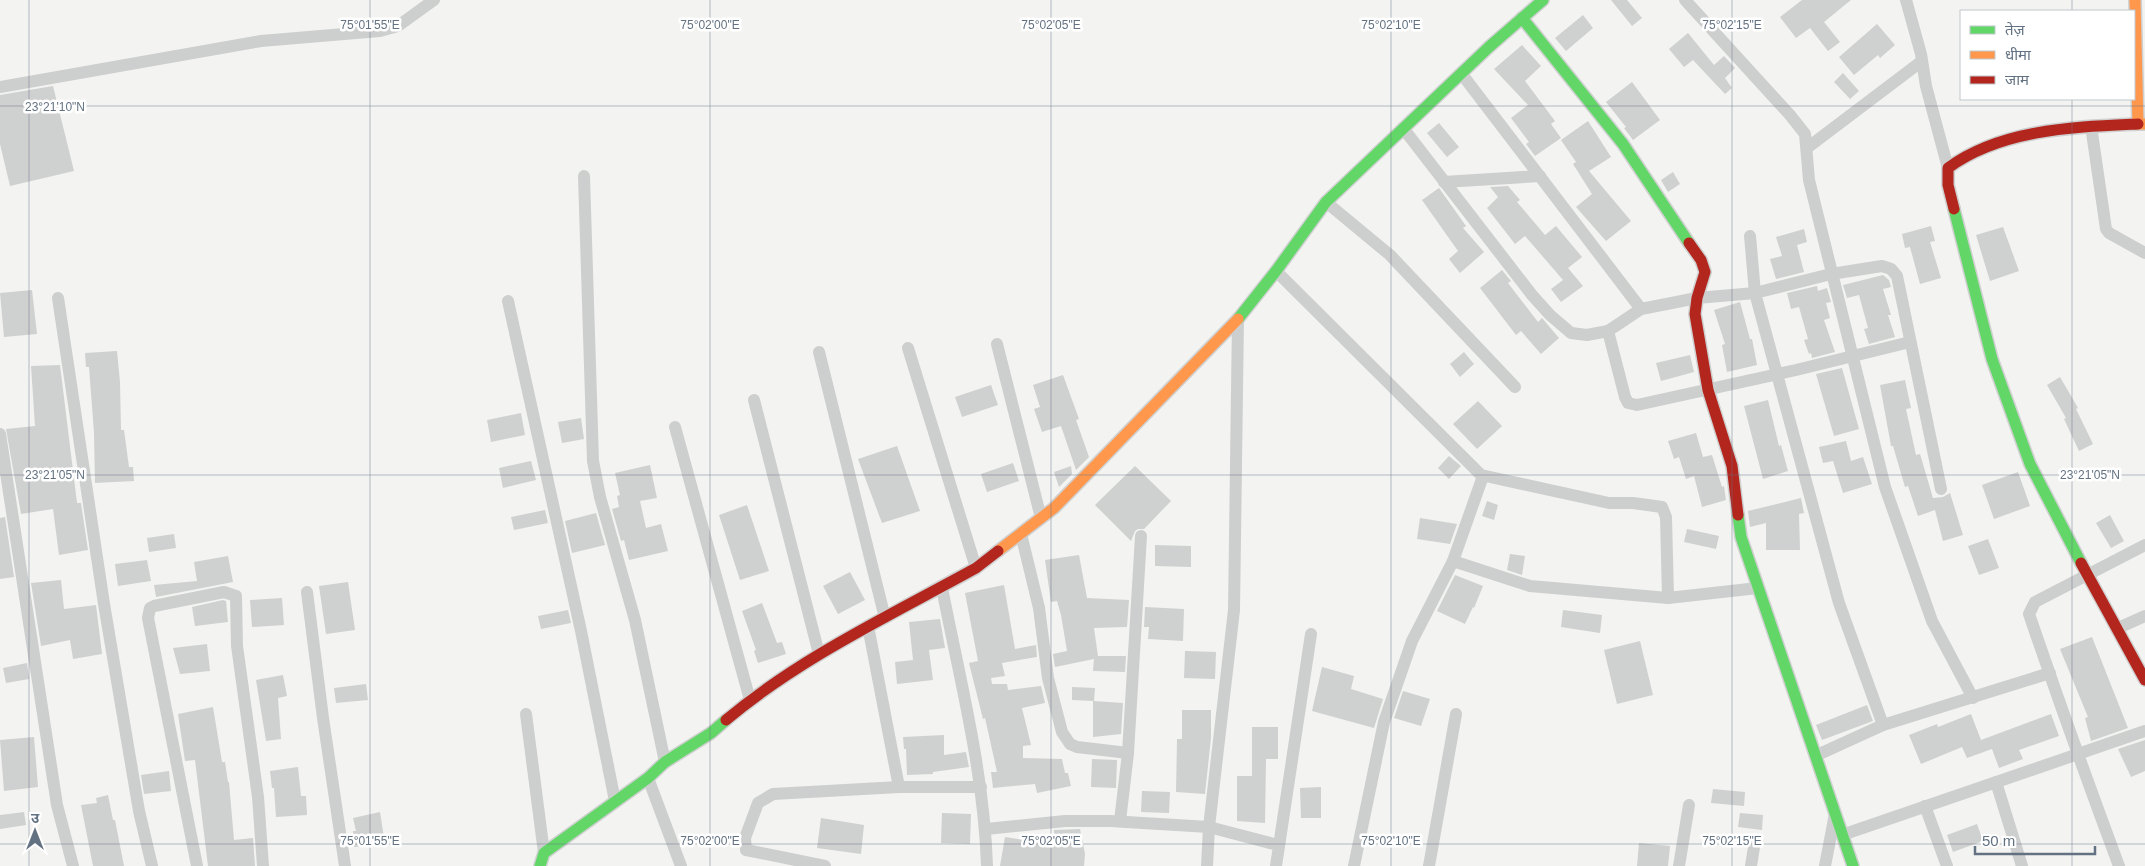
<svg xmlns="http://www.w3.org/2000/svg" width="2145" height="866" font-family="Helvetica,'Noto Sans Devanagari',sans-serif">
  <rect width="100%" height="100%" fill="#f3f4f1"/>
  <g fill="#cfd0d0">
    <polygon points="1611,0 1627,0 1642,18 1632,26"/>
    <polygon points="1802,0 1851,0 1824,22 1840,42 1828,51 1810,28 1796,38 1780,17"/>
    <polygon points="1583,15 1593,28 1566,51 1555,38"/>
    <polygon points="1877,24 1895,45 1880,58 1878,55 1854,75 1839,57"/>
    <polygon points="1688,33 1714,65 1724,56 1735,68 1725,78 1732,88 1725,94 1693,60 1684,67 1669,49"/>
    <polygon points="1522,45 1541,66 1525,81 1555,121 1551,124 1561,138 1535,156 1526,144 1529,142 1511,118 1528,105 1494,69"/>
    <polygon points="1843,73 1859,91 1850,99 1834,82"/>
    <polygon points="1632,82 1660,120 1633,140 1624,128 1626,127 1606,102"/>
    <polygon points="53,86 74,171 10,186 0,144 0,95"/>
    <polygon points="1588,121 1611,157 1589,171 1631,221 1606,241 1576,207 1592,194 1573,164 1576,162 1561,140"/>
    <polygon points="1439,123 1459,147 1447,157 1427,133"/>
    <polygon points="1673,172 1680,184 1668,192 1661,180"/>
    <polygon points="1508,186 1520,200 1517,202 1545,235 1556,226 1582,257 1568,268 1583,286 1561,302 1551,289 1563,280 1525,236 1515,244 1487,208 1498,197 1490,187"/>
    <polygon points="1439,188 1466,226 1463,228 1484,252 1460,273 1449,259 1458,251 1422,200"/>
    <polygon points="1931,226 1935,241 1930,242 1941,278 1920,284 1910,247 1905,248 1902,234"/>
    <polygon points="2003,227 2019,271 1990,281 1976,235"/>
    <polygon points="1804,229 1807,242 1797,245 1804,272 1776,279 1770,259 1782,256 1776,237"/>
    <polygon points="1502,270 1511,281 1508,283 1538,322 1542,318 1559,338 1541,354 1521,331 1516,335 1480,288"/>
    <polygon points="1883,275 1889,280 1891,287 1883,289 1891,315 1888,315 1895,337 1869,344 1864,329 1868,328 1859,295 1847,298 1843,285"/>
    <polygon points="1817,286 1818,291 1827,288 1831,302 1826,303 1830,318 1824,320 1835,352 1812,358 1811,353 1809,354 1804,340 1808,339 1799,307 1791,309 1787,293"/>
    <polygon points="32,290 37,334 4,337 0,293"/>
    <polygon points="1740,302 1750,339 1752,339 1757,365 1727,372 1722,345 1725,344 1714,310"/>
    <polygon points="117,351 120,382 121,430 124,430 129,467 133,467 134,481 95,483 94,433 89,367 86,367 85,353"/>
    <polygon points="1464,352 1474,364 1460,377 1450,364"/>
    <polygon points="1690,355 1694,372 1661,381 1656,363"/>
    <polygon points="60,365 77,503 81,503 88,550 59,555 53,509 21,514 6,429 35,426 31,366"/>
    <polygon points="1842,368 1859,429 1834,436 1816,374"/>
    <polygon points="1063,375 1079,419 1076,420 1089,457 1076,470 1061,426 1042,432 1034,409 1040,407 1033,385"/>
    <polygon points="2060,377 2078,408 2076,409 2093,444 2079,451 2064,419 2066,418 2047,385"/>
    <polygon points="1905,380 1911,408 1906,409 1916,455 1920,454 1933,498 1943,497 1950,493 1963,535 1943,541 1935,510 1918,516 1908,486 1905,487 1893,446 1891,446 1880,385"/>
    <polygon points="991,385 998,405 962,417 955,397"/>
    <polygon points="1768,400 1779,446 1781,445 1788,471 1763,479 1744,406"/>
    <polygon points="1478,401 1502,426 1477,449 1453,424"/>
    <polygon points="521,413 525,435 491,442 487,420"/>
    <polygon points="581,418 584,439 562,443 558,422"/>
    <polygon points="1696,433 1703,457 1712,455 1722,487 1724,486 1726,500 1702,507 1694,476 1686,479 1679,457 1674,459 1668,441"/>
    <polygon points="1846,441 1851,461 1863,457 1872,484 1843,493 1833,461 1823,463 1819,447"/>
    <polygon points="897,446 920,511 882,523 858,459"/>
    <polygon points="1449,456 1461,466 1449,479 1438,468"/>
    <polygon points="531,461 536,480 503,488 499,468"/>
    <polygon points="1013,463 1019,481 987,492 981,474"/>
    <polygon points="650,465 657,498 640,501 646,528 661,524 668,551 629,560 624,540 621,541 612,509 619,507 617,496 620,495 615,473"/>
    <polygon points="1071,466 1072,474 1059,487 1054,472"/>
    <polygon points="1135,466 1171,501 1144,529 1138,529 1135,531 1131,541 1095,505"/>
    <polygon points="2018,472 2030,506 1994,519 1982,485"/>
    <polygon points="1801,498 1804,513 1799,514 1800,550 1766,550 1766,523 1750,527 1748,511"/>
    <polygon points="1487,501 1498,505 1494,520 1482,516"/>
    <polygon points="747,505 769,571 740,580 719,515"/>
    <polygon points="545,510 548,523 514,530 511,517"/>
    <polygon points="596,513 605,545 572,553 565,521"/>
    <polygon points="2110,515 2124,541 2111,548 2096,523"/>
    <polygon points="5,517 14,577 0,579 0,518"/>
    <polygon points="1420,518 1457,524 1450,544 1417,539"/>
    <polygon points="1687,529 1719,536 1716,549 1684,542"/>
    <polygon points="174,534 176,548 149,552 147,538"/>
    <polygon points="1988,539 1999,568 1979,575 1968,546"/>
    <polygon points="1155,545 1191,546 1191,567 1155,566"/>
    <polygon points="1510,554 1525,556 1522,575 1507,570"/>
    <polygon points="1079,555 1087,598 1129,600 1127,627 1094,628 1098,656 1126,656 1125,672 1093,671 1094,659 1055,667 1053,654 1067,651 1061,615 1057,601 1051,602 1045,560"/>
    <polygon points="228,556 233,582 156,597 154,585 197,581 194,562"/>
    <polygon points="147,560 151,581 118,586 115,564"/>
    <polygon points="850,572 865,600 838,614 823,586"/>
    <polygon points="1455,575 1483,586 1474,608 1473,607 1465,624 1437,611"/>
    <polygon points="61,580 64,609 96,605 102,654 73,659 70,640 41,646 31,583"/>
    <polygon points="348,582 355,630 326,634 319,586"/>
    <polygon points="1004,585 1015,649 1036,645 1037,657 1002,663 1005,676 991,678 992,684 1007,684 1008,690 1041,686 1045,703 1022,708 1031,745 1023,746 1023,758 1062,759 1065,773 1068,773 1071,786 1037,793 1035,784 993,788 991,772 997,772 985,718 983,719 969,663 978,661 965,593"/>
    <polygon points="282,598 284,625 252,627 250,600"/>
    <polygon points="223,600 226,601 228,622 195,626 192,607"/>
    <polygon points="762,603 777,643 782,642 786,654 758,663 754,651 756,650 742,611"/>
    <polygon points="1145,607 1184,609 1183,641 1148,639 1149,627 1144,627"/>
    <polygon points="568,610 571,623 541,629 538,616"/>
    <polygon points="1563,610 1602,615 1600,633 1561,627"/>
    <polygon points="940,619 945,648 929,650 933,680 897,684 895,662 913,660 909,622"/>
    <polygon points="2092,637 2128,728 2091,741 2085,718 2088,717 2060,649"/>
    <polygon points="1640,641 1653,695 1617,704 1604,650"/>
    <polygon points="207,644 210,671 180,674 173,648"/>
    <polygon points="1185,651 1216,652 1215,679 1184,678"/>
    <polygon points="27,663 29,679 6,683 3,668"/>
    <polygon points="1322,667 1354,676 1351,689 1383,699 1374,728 1312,711"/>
    <polygon points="283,675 287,696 278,698 281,739 266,741 256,680"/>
    <polygon points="366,684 368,700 336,703 334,688"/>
    <polygon points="1072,687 1095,688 1094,701 1072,700"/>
    <polygon points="1403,691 1430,699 1421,726 1394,718"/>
    <polygon points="1093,701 1123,703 1121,734 1093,737"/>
    <polygon points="1867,705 1873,721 1822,740 1816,725"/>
    <polygon points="213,707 222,762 225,762 228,782 229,782 234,840 253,838 255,866 208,866 195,760 185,761 178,714"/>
    <polygon points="1182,710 1211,710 1211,738 1205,794 1176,792 1177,739 1182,739"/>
    <polygon points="1971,714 1981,740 2051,714 2059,736 2019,750 2023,759 1999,768 1992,749 1967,758 1962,747 1921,764 1909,735 1937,724 1938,727"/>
    <polygon points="1252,727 1278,727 1278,759 1266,759 1265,823 1237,821 1237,776 1252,776"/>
    <polygon points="944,735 944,755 966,752 969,767 933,772 933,774 907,775 906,749 904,749 903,737"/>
    <polygon points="34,737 38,787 4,791 0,740"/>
    <polygon points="2145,740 2145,771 2131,777 2118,749"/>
    <polygon points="1092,759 1117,760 1116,788 1091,787"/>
    <polygon points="298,767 301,796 306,796 307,815 276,817 274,788 272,788 270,771"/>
    <polygon points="169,771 171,791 144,794 141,775"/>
    <polygon points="1321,787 1321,818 1301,818 1300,788"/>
    <polygon points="1713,789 1745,792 1744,806 1711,803"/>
    <polygon points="1142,791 1170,792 1169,813 1141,812"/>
    <polygon points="108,795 113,820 115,820 124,866 93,866 81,805 97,803 96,798"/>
    <polygon points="24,812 26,825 0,829 0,815"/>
    <polygon points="380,812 385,844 354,847 353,831 356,831 353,818"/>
    <polygon points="942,813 971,814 970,844 941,843"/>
    <polygon points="1740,813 1763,815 1762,830 1738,827"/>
    <polygon points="821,818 864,825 861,854 817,848"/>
    <polygon points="1977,824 1983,841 1953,852 1947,835"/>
    <polygon points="1080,829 1085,854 1084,866 1000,866 1005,837 1054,845 1054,830"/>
    <polygon points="1639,843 1670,846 1668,866 1637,866"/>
  </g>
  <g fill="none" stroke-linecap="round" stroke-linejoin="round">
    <defs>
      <g id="fast">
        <polyline points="1522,18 1623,144 1689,243"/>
        <polyline points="1954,209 1992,359 2030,464 2081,563"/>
        <polyline points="1238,319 1276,271 1326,202 1489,47 1543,0"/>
        <polyline points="1738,515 1741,537 1853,866"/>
        <polyline points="540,866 544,853 648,778 665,762 711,733 726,720"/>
      </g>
      <g id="slow">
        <polyline points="2135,0 2138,124 2145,124"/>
        <polyline points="998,551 1054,508 1238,319"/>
      </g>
      <g id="jam">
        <path d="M1954,209L1948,185V168C2001,129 2074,127 2138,124"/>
        <polyline points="1689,243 1701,260 1705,272 1697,298 1695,314 1708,390 1732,466 1738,515"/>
        <polyline points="2081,563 2145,680"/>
        <path d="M726,720C801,657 891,615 976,568L998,551"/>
      </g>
    </defs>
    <use href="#fast" stroke="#cfd0d0" stroke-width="14"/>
    <use href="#slow" stroke="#cfd0d0" stroke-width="14"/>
    <use href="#jam" stroke="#cfd0d0" stroke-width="14"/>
    <g stroke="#cdcece" stroke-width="12">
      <polyline points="1685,0 1790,115 1805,134 1809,180 1885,487 1932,621 1973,698"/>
      <polyline points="1906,0 1921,54 1926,86 1948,168"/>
      <polyline points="1461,73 1641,309"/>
      <polyline points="0,87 261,41 380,31 398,26 434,0"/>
      <polyline points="2091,126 2106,229 2109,233 2145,253"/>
      <polyline points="1403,128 1532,295 1550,315 1571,333 1587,335 1608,331 1641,309 1697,298 1755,293 1831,274 1882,266 1891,269 1897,276 1941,489"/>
      <polyline points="1807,148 1922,61"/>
      <polyline points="584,176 593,461 600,497 635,620 665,762"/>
      <polyline points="1444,182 1540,176"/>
      <polyline points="1326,202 1390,255 1515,387"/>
      <polyline points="1750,236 1755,293 1839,603 1883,725"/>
      <polyline points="1276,271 1481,475 1609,503 1633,503 1662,507 1666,517 1668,598"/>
      <polyline points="58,298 104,604 139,811 152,866"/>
      <polyline points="508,301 581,631 615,801"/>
      <polyline points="1608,331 1625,397 1628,403 1637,405 1796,370 1910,342"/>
      <polyline points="997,344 1041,518"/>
      <polyline points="908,348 976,568"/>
      <polyline points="819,352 885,618"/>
      <polyline points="754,400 819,654"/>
      <polyline points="675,427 750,700"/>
      <polyline points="0,434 57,805 73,866"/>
      <polyline points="1021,534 1039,608 1048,678 1062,732 1070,744 1077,747 1128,753"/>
      <polyline points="1453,561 1530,586 1668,598 1758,588"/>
      <path d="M942,588C960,680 984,772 987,866"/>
      <polyline points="307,592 323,718 345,866"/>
      <polyline points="868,626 899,787"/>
      <polyline points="2116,629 2145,616"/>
      <polyline points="526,714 544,853"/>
      <polyline points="1815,756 1883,725 2050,673"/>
      <polyline points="648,778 681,866"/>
      <polyline points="1996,782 2022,866"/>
      <polyline points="1925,806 1947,866"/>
      <polyline points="1120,821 1128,753 1141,536"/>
      <polyline points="986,829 1065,821 1110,821 1209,827 1278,845"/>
      <polyline points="1842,835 2145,731"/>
      <polyline points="197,866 148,618 150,608 154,606 224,592 236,596 237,646 258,797 263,866"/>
      <polyline points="825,866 746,850 745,838 758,803 773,794 899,787 981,787"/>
      <polyline points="1207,866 1209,827 1234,610 1238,319"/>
      <polyline points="1276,866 1311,634"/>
      <polyline points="1354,866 1384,722 1412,641 1453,561 1483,476"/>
      <polyline points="1429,866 1456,714"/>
      <polyline points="1679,866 1689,805"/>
      <polyline points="1751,866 1755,841"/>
      <polyline points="1825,866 1835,814"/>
      <path d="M2119,866C2088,783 2058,699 2029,614L2035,602L2145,545"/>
    </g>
    <use href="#fast" stroke="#63d668" stroke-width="11"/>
    <use href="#slow" stroke="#ff974d" stroke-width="11"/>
    <use href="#jam" stroke="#b3261e" stroke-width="11"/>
  </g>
  <path fill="none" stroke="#637282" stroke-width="1" stroke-opacity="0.45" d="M29,0V866M370,0V866M710,0V866M1051,0V866M1391,0V866M1732,0V866M2072,0V11M2072,99V866M0,106H2145M0,475H2145M0,844H2145"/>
  <g font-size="12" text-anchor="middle" fill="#637282" stroke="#fff" stroke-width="5" stroke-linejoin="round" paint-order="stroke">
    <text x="370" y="29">75°01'55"E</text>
    <text x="710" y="29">75°02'00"E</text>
    <text x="1051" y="29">75°02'05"E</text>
    <text x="1391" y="29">75°02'10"E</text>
    <text x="1732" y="29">75°02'15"E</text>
    <text x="55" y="111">23°21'10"N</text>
    <text x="55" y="479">23°21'05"N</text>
    <text x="2090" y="479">23°21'05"N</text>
    <text x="370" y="845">75°01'55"E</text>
    <text x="710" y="845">75°02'00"E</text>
    <text x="1051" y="845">75°02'05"E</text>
    <text x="1391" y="845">75°02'10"E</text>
    <text x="1732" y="845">75°02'15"E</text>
  </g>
  <rect x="1960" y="10" width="175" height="90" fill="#ffffff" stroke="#c1c7cd"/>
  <rect x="1970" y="26" width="25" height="8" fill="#63d668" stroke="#c1c7cd"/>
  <text x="2005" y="35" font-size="15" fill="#637282">तेज़</text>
  <rect x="1970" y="51" width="25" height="8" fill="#ff974d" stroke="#c1c7cd"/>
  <text x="2005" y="60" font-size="15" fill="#637282">धीमा</text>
  <rect x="1970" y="76" width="25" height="8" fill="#b3261e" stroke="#c1c7cd"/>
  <text x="2005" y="85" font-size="15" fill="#637282">जाम</text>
  <g transform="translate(35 831)" stroke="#ffffff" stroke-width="4" paint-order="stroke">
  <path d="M0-4L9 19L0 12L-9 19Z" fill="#637282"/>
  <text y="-8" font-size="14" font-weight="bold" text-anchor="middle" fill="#637282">उ</text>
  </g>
  <path d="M1975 846v8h120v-8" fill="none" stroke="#637282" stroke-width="2.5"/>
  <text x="1982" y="846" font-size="15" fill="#637282" stroke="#ffffff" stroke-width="4" paint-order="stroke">50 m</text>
</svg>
